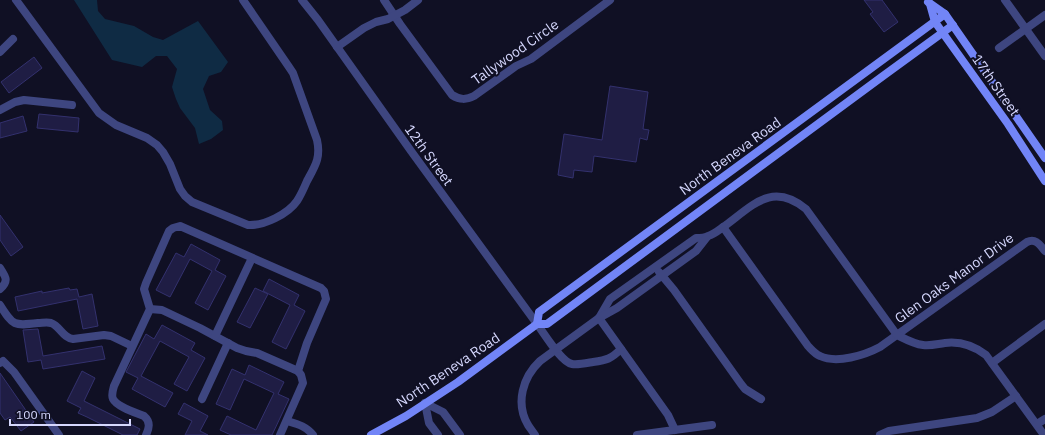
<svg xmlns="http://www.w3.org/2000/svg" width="1045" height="435" font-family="'IBM Plex Sans',sans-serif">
  <rect width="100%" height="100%" fill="#101024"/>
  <polygon fill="#0f2b44" points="74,0 97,0 98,11 105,19 134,26 153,37 163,40 198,21 228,62 221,72 209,76 203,89 210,110 222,121 223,130 211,139 199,144 195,128 180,108 176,99 172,87 177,69 167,56 156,56 142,67 112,60"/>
  <g fill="#1f1d44" stroke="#33316e">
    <polygon points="864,0 882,0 898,22 884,32 870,14 873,12"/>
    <polygon points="34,57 42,68 9,93 1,82"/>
    <polygon points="610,86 648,92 643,129 649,130 647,140 640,138 636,162 594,156 592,172 574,170 573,178 558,175 564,134 602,140"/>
    <polygon points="39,114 79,118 78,132 37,128"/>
    <polygon points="23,116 27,131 0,138 0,123"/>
    <polygon points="0,215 23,247 11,256 0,240"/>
    <polygon points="191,244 220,260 215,270 226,276 208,310 195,303 212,271 190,259 170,297 156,290 176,253 184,257"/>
    <polygon points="269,279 299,295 294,305 305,311 286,349 272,342 290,305 263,291"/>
    <polygon points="69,288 70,290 77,289 79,297 92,294 98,326 83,329 77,299 18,311 15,297 42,291 42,293"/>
    <polygon points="255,288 268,294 250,328 237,322"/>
    <polygon points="162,325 195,343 191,350 205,358 187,391 174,384 189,357 160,341 141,376 173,393 165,407 132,389 138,378 126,372 146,334 154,339"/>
    <polygon points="38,329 43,356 102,346 105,359 43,369 41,360 28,362 23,330"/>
    <polygon points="249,365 284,382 278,394 289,399 272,435 231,435 220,430 227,416 256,430 274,393 244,379 230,410 216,404 232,369 245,375"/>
    <polygon points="82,371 95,378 84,401 140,429 137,435 123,435 87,417 78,413 81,408 67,401"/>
    <polygon points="0,373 34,422 21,431 10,417 5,420 0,413"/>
    <polygon points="184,403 208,416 200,431 208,435 185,435 192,421 178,414"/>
  </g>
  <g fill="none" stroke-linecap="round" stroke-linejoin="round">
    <g stroke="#3e4680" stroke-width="8">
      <path d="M16,0L99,113L116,125L147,138L157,145L163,152L170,164L180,189L185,196L192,202L248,225C264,226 288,214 297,201C301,195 304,188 307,181C315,166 321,158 317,140L293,73L289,67L243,0"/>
      <path d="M384,0L400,24L452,95C460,100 466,100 474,96L516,66L531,59L610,0"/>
      <polyline points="1005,0 1045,56"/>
      <polyline points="337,47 364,28 376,22 388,19 405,10 418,0"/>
      <polyline points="999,48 1045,15"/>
      <polyline points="0,52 13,39"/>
      <polyline points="0,110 15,102 24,100 72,105"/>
      <path d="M723,227L808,346C812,350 815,354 820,356C837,364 865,355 880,347L1027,242C1036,238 1040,245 1045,251"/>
      <path d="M0,268C6,277 9,281 0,289"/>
      <polyline points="659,272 674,290 741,384 745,389 761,399"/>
      <path d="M0,305C13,326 14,326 38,323C42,323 47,322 51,323C60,326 63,338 73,339L104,335L111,336L132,346"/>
      <polyline points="150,309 162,310 200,328 237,348 246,351 257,353 298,371"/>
      <path d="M599,318L610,299L696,238C700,238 704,238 708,236C715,234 720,229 726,225C754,204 773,182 806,209L897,335C905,339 914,344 923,345C931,346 937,344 945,343C961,341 974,346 986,355L1044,435"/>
      <polyline points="599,318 668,415 675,430"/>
      <path d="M537,324C544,333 561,362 572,364C578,365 587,363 593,362C607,360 611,359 621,349"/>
      <polyline points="215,336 252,258"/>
      <polyline points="0,363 3,361 14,372 59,435"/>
      <polyline points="992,363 1045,324"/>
      <polyline points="202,399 228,343"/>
      <polyline points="425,403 443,412 460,435"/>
      <polyline points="425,403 429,423 438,435"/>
      <path d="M287,421C297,424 306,426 313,435"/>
      <polyline points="1037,424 1045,419"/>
      <path d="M146,435C149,428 151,422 144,416C137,413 117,407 113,399C111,395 113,390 114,386L150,309L144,289L146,283L169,231L173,228L180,226L321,288L324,291L326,299L307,343L298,371L301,375L303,383L280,435"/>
      <path d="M535,435C533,432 530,428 528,425C515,403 523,377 540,361L599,318L617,308L696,251L707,237"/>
      <polyline points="637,435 712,425"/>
      <polyline points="880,435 889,431 977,418 992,412 1016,396"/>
    </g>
    <polyline stroke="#3e4680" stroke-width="8" points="302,0 318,20 411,151 537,324"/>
    <g stroke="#7285f7" stroke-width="8">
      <polyline points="928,2 945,14 1045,158"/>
      <polyline points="930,4 935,22 1008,124 1045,181"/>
      <polyline points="537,324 539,312 945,14"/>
      <polyline points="371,435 406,416 458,382 537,324 547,324 883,76 953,25"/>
    </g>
  </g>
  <g text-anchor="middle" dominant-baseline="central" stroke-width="4" stroke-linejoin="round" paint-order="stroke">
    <g font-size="14" fill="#d5d7fd" stroke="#101024">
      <text transform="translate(515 52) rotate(-35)">Tallywood Circle</text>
      <text transform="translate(996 85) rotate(55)">17th Street</text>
      <text transform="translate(429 155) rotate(54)">12th Street</text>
      <text transform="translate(730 156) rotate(-36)">North Beneva Road</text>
      <text transform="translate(954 278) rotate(-36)">Glen Oaks Manor Drive</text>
      <text transform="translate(448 370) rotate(-34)">North Beneva Road</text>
    </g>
  </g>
  <path d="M10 419v6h120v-6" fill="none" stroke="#d5d7fd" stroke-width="2"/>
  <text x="16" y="419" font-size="12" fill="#d5d7fd" stroke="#101024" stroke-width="3" paint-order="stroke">100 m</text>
</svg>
